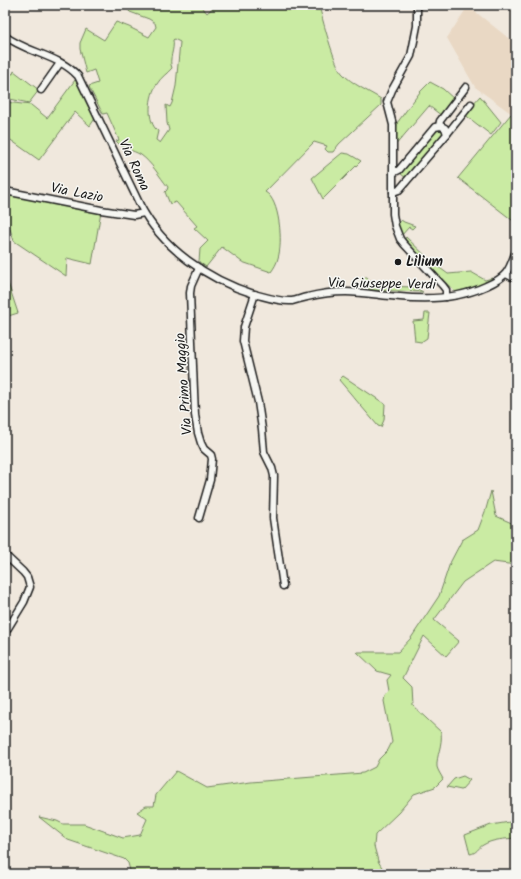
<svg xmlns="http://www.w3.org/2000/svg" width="521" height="879" font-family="Kalam,sans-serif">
  <rect width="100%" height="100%" fill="#f0e8dd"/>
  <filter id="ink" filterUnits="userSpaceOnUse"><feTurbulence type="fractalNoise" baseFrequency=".025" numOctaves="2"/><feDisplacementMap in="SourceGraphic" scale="8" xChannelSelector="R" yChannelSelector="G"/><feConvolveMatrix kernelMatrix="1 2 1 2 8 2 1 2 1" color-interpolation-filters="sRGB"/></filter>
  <g filter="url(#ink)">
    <polygon fill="#e9d8c4" points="468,6 516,44 516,117 475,87 447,38"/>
    <g fill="#caeba3" stroke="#738460" fill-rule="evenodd">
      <path d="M123,5H200L207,13L216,5H319C322,18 334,64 342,73C352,84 368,91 381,99V105L339,144L333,152H328L325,149L327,146L314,142L265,192C280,199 283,243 278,258C277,263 274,268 271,272L242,262L222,247L206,267L199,262L200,249L208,241L194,228L197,226L176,202L170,204L165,192L167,190L168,187C159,176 152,163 141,155C133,150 123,149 116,141L119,140L107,113L103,114L90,89L89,86L98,83L94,70L86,73L80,49V43L86,29L104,40L116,22L129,27L149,37L156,27L155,23L149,19L130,12ZM174,39L180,42L176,86L172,103L170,107L166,105L167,123L169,130L160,143L156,140L158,131C146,122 149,95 157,84C161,77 167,74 172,68C168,59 175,50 173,40Z"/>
      <polygon points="14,71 39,90 29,103 5,98 5,72 13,74"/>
      <polygon points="75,80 79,83 96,117 90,126 75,112 39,160 5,136 5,102 31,105 47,118"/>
      <polygon points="430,82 443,89 455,100 442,116 429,106 394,147 397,123 420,92"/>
      <polygon points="480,96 501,122 491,135 464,114"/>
      <polygon points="511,114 516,117 516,223 458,178"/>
      <polygon points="437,128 442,129 444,133 407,179 400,173"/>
      <polygon points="342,153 349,154 361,161 323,199 312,178"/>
      <polygon points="5,192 101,211 92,264 67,258 66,276 14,241 5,214"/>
      <polygon points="401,220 404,222 415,226 412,229 409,227 401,236 397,225"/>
      <polygon points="406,237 433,263 448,274 471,272 485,280 492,278 492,281 485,285 456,293 404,240"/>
      <polygon points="5,274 18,313 5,317"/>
      <polygon points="365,277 367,277 372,285 375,286 414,287 423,292 370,290 362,281"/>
      <polygon points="425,313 430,313 427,338 421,342 415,341 413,321 424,320"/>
      <polygon points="343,376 385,404 384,420 381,427 378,426 339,380"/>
      <path d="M491,491L496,516L516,525V551H515L516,553V565L493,562L463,582L434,620L459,641L446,656L424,636L403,678L412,687L413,706L441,732C443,745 436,756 437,767C438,771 441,775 443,779L435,787L414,794L399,812L375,835L374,846L378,861L386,874H131L128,863L124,859L68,840L39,817L57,821L63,824H84L123,838L140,835L147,819L137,812L146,806H154L156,795L176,771L207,788L251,782L363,773L375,767L379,759L388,750L392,742L384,701L385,696L389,691L387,680L391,675L377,671L357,652H398L411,638L439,596L450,563L462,540L478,530L486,509Z"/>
      <polygon points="463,776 470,780 461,790 447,787 454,779"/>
      <path d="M516,821V838C506,839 493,839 483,845C478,848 477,853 470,854L465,835L491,825Z"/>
    </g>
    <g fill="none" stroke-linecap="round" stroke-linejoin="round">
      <defs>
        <g id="minor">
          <polyline points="417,5 417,26 411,56 392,90 387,102 393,125 393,214 395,226 400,239 404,244 443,286 446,290 446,297"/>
          <path d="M5,36C27,53 59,55 78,76L140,205C162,248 208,280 254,294C266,297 279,302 292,301C297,300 302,298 307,297C319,294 333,292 346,292C364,292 382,296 400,297C429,300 460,298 486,286C493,283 502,278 506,273C511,267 513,258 516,251"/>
          <polyline points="41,90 60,63"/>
          <polyline points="439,126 440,121 466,87"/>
          <polyline points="447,134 471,104"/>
          <polyline points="393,173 399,170 435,127 441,126 445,128 447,134 399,190 393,192"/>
          <polyline points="5,191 101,210 134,215 144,213"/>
          <polyline points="506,274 512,277 516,277"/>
          <polyline points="255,294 244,327 243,341 258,402 262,429 264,452 272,468 274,476 273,518 283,586"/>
          <polyline points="199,518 210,480 212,459 211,455 204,449 201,443 198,433 195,415 190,293 191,286 199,268"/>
          <polyline points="5,555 23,572 27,577 30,587 24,602 5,633"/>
        </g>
      </defs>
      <use href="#minor" stroke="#1c1c1c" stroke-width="9"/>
      <use href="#minor" stroke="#f6f6f2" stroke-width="6"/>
    </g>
  </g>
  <circle fill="#1c1c1c" stroke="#f6f6f2" stroke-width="1.5" cx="398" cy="262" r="4"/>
  <g text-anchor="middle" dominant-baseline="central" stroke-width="3" stroke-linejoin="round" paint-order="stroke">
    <g font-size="14" fill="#1c1c1c" stroke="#f6f6f2">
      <text transform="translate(134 165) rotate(65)">Via Roma</text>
      <text transform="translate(77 193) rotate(11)">Via Lazio</text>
      <text transform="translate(382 284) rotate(1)">Via Giuseppe Verdi</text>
      <text transform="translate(184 384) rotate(-94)">Via Primo Maggio</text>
    </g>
    <g font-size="14" font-weight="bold" fill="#1c1c1c" stroke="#f6f6f2" text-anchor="start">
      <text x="406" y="262">Lilium</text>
    </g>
  </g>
  <rect width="521" height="879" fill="none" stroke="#f6f6f2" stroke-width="20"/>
  <rect x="10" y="10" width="501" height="859" fill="none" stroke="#1c1c1c" stroke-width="1.5" filter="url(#ink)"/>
</svg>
